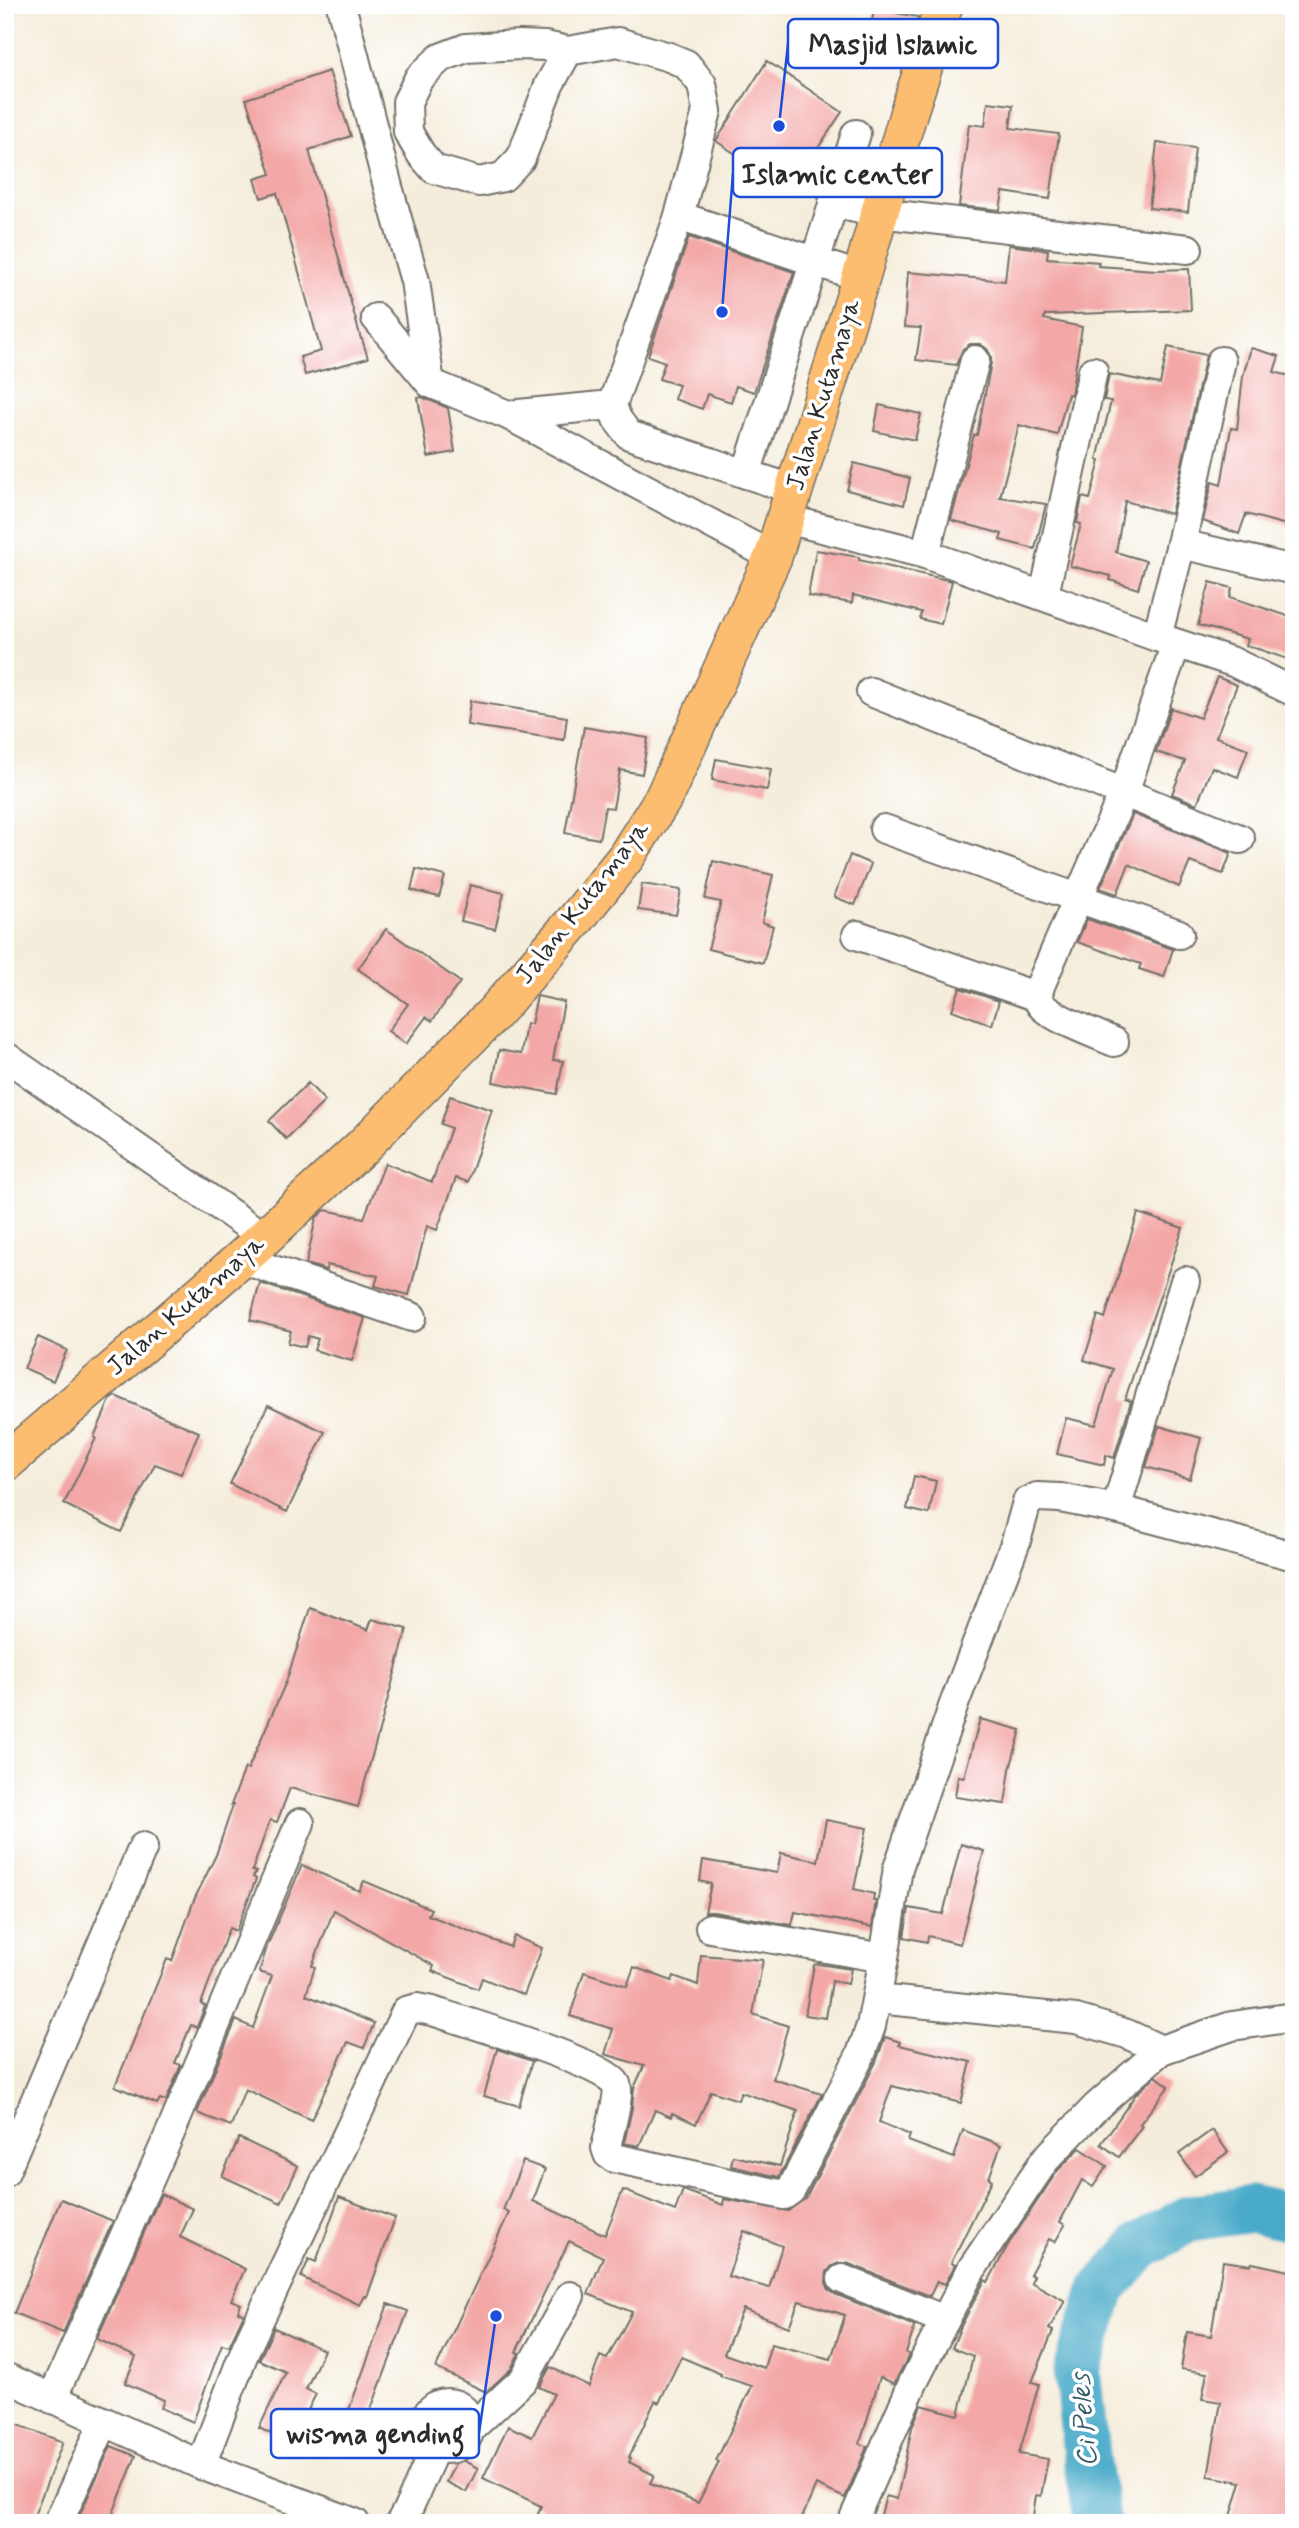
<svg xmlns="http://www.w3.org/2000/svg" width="1299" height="2528" font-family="Mynerve,sans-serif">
  <rect width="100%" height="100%" fill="#fff"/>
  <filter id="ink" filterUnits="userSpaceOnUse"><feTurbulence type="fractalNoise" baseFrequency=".0143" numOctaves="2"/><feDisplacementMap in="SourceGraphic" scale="14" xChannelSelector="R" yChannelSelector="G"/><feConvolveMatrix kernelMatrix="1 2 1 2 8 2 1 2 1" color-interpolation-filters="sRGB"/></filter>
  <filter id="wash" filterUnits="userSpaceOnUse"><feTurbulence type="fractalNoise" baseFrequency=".00686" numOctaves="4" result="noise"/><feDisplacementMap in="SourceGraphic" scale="28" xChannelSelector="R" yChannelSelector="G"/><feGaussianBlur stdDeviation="1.57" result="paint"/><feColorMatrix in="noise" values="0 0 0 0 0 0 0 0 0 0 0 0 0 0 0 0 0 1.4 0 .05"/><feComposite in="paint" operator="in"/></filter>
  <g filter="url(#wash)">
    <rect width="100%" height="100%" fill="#f5eddb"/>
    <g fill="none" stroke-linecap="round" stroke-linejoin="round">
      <polyline stroke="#4aaac9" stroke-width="47" points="1097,2523 1087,2464 1077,2370 1103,2289 1141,2246 1190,2218 1252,2209 1294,2219"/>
    </g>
    <g id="blocks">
      <g fill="#f3a7a6" fill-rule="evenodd">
        <polygon points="874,9 918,17 905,57 867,51"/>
        <polygon points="767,61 842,112 790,190 716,141"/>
        <polygon points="329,71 351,136 309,150 361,339 362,339 368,358 305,375 300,357 321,351 277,193 261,198 255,179 271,174 246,99"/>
        <polygon points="988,102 1013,105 1010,128 1059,134 1050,199 1003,192 1000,210 959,206 969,124 985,126"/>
        <polygon points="1157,143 1195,148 1188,212 1149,208"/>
        <polygon points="689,237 794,272 754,392 736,386 731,402 707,394 702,409 674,399 679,385 659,379 665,362 648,356"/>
        <polygon points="1009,245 1048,250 1047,258 1099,262 1098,266 1156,270 1189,269 1191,310 1045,315 1044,319 1082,327 1071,395 1068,394 1057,435 1019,425 1000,497 1046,504 1035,549 1000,540 1002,534 951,520 974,435 977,435 991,363 991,356 987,349 980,344 970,344 963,349 956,365 916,360 921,328 904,327 908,272 1005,281"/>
        <polygon points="1168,347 1206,355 1171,514 1125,501 1116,552 1146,561 1138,589 1110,580 1111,576 1070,566 1081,524 1077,523 1082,497 1090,499 1100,461 1097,460 1111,401 1104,400 1109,374 1160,384"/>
        <polygon points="1251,348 1279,356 1274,372 1294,377 1294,512 1290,526 1246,514 1239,534 1203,521 1212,482 1221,485 1231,428 1237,429 1243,376"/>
        <polygon points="422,397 448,408 455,452 428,457 418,398"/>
        <polygon points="879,405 921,414 915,440 874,431"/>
        <polygon points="854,463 910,478 904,505 847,490"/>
        <polygon points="816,550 859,557 859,560 952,581 941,624 920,619 921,612 853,595 852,603 808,596"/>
        <polygon points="1210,582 1232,588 1230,597 1294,618 1294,661 1246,645 1248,639 1198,625"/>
        <polygon points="1217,677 1237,685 1216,737 1248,749 1238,777 1212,767 1197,804 1172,794 1185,761 1156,752 1171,708 1200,718"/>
        <polygon points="470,701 567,717 564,740 467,725"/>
        <polygon points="584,727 648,738 642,774 620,770 613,808 605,807 599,839 565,833"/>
        <polygon points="716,759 771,769 767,790 712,780"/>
        <polygon points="1133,814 1231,853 1223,874 1190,862 1179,887 1129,864 1117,894 1100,888"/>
        <polygon points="850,855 871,864 855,905 834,897"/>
        <polygon points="713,861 773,875 762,922 773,926 763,963 708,949 721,902 705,899"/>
        <polygon points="416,869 445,876 439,897 411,890"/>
        <polygon points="642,884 681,890 676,915 638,910"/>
        <polygon points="470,885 504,893 495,929 461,921"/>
        <polygon points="1087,919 1173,949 1164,977 1139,969 1141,964 1077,942"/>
        <polygon points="386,929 460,982 432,1021 426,1017 406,1044 388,1031 408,1004 358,969"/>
        <polygon points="960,988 999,1001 992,1025 952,1010"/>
        <polygon points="537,996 564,1002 553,1060 563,1061 557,1094 493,1082 499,1050 521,1054 526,1024 531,1024"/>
        <polygon points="308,1083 325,1101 286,1139 269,1121"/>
        <polygon points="450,1096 492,1110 468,1182 456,1178 437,1230 427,1226 409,1295 375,1286 378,1276 327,1265 326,1270 306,1264 316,1218 325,1210 364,1218 385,1163 432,1182 451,1128 441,1124"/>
        <polygon points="1138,1213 1183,1228 1125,1399 1131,1401 1114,1458 1106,1455 1104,1465 1057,1454 1066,1418 1096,1425 1113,1369 1084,1360 1098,1315 1105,1318"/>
        <polygon points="260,1283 365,1318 352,1361 314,1350 318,1339 308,1336 305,1347 288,1343 291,1331 250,1320"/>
        <polygon points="38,1337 67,1350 53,1381 24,1368"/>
        <polygon points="115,1396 199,1432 181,1474 155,1464 121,1532 64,1504 96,1438 94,1437 110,1400"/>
        <polygon points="268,1405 325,1432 287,1512 230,1484"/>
        <polygon points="1159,1426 1201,1438 1190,1479 1146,1467"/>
        <polygon points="914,1476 936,1481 929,1514 907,1509"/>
        <polygon points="310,1608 368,1630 372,1619 407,1629 358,1807 290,1788 277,1822 270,1820 252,1871 256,1872 253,1877 256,1879 236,1931 229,1928 201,2004 205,2006 197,2027 191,2025 175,2063 181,2065 166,2101 160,2099 157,2104 115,2086 167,1959 172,1961 194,1900 216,1855 233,1805 231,1805 245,1768 248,1769 286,1682"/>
        <polygon points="980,1719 1021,1730 1010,1769 1005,1804 955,1797 958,1776 964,1777"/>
        <polygon points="826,1820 867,1828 854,1889 874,1894 873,1901 876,1901 872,1927 795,1912 792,1925 713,1912 705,1912 711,1884 700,1881 703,1860 777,1873 781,1853 818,1861"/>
        <polygon points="961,1844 984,1851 960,1944 928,1936 927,1942 904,1937 909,1908 943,1914"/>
        <polygon points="302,1865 359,1891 364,1881 431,1909 428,1915 510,1947 514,1936 542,1948 524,1995 482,1978 478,1989 432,1971 434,1966 334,1910 312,1966 315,1967 306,1995 374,2023 364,2048 348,2042 311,2120 245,2089 231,2126 197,2113 236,2020 253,2028 272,1976 259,1972 268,1944"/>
        <polygon points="701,1955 763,1960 753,2014 788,2026 773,2079 822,2094 779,2177 731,2166 733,2156 780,2166 798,2111 741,2092 738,2100 711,2091 696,2124 672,2113 671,2117 655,2110 639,2146 624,2143 632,2108 634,2088 644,2066 605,2054 613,2029 570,2016 584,1972 627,1986 634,1967 672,1981 674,1976 698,1985"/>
        <polygon points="818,1964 851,1969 848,1984 832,1981 826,2018 805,2015 814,1965"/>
        <path d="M885,2037L900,2042L899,2045L971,2062L961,2103L892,2086L879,2122L910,2135L908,2141L954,2158L963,2130L1001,2145L989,2178L992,2180L951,2263L955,2265L945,2284L937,2281L930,2296L847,2263H839L832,2266L827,2272L826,2282L829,2290L835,2294L915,2326L906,2353L909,2355L894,2384L880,2377L860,2443L867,2447L845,2498L816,2485L800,2523H534L541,2506L483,2478L508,2426L532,2437L554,2394L539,2387L550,2367L589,2386L600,2356L607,2359L632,2312L588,2294L603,2257L569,2241L516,2352L519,2353L511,2369L486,2392L436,2368L509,2213L503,2210L523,2161L545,2169L533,2201L605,2235L623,2190L675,2211L683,2190L723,2205L724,2199L788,2211L806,2198L876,2062ZM744,2231L782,2246L769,2288L728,2276ZM799,2301L845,2315L831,2359L771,2344L764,2368L724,2354L743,2309L789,2327ZM681,2357L721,2374L720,2376L752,2386L716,2461L719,2462L698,2503L650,2483L654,2475L629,2462L631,2458L629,2457L655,2401L659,2403Z"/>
        <polygon points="497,2049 532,2061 519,2106 484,2096"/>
        <polygon points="1156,2076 1169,2086 1140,2124 1142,2126 1119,2157 1101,2144 1136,2094"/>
        <polygon points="1212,2130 1228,2152 1195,2176 1179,2154"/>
        <polygon points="239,2138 298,2166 281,2203 222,2176"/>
        <polygon points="1080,2148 1107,2166 1093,2187 1082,2180 1060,2222 1065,2225 1055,2242 1049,2239 1030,2274 1034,2276 1031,2282 1065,2301 1049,2329 1053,2331 1032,2382 1039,2384 1019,2454 1048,2459 1041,2496 1036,2495 1032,2523 993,2520 993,2523 908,2523 881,2515 886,2496 897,2499 912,2428 921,2405 959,2415 973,2356 952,2348 961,2326 985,2280 988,2282 1008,2245 1058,2170"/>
        <polygon points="161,2194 193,2209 180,2237 245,2269 231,2300 241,2304 238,2312 244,2314 229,2346 222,2344 193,2422 161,2408 164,2400 125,2383 136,2357 97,2339"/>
        <polygon points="339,2197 395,2218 367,2297 365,2296 360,2305 301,2277 309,2259 316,2262"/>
        <polygon points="61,2199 113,2221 63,2333 14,2313"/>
        <polygon points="1223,2261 1251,2265 1252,2263 1294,2272 1294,2523 1229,2523 1241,2482 1208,2476 1221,2402 1202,2399 1207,2373 1181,2369 1187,2332 1211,2336"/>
        <polygon points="388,2304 408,2311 365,2425 346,2418"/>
        <polygon points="274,2328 324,2350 306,2389 316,2394 291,2444 259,2428 286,2372 259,2360"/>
        <polygon points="5,2420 63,2442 31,2523 19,2523 5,2518"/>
        <polygon points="111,2446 136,2456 109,2523 76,2523"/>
        <polygon points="458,2458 478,2468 466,2492 446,2482"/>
      </g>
    </g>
  </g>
  <g filter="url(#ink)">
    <use href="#blocks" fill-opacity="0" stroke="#726f69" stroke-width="2"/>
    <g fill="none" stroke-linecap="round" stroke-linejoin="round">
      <defs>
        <g id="minor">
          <polyline points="341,5 388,187 415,281 430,383"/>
          <polyline points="568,51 549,85 521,158 503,177 479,182 434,169 421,154 408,132 407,102 419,78 440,58 466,48 520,45 545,46 568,51 618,42 669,57 686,64 702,84 707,111 679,216"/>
          <polyline points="833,203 879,213 1188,249"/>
          <polyline points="376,318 430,383 508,415 773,557"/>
          <polyline points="508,415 612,405"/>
          <polyline points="746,474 856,134"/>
          <polyline points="795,490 629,435 617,419 612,405 679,216 861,277"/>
          <polyline points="786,519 925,554 1157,637 1233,662 1294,692"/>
          <polyline points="1181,544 1294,570"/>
          <polyline points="925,554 975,360"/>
          <polyline points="1044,595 1093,371"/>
          <polyline points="1157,637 1181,544 1221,361"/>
          <polyline points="871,692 1240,839"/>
          <polyline points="884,829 1179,934"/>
          <polyline points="857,935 1038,997"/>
          <path d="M1114,1042C1096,1034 1057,1020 1043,1007C1036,1001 1038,993 1040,986L1124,792L1176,644"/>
          <polyline points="5,1056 264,1237"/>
          <polyline points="241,1259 412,1317"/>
          <polyline points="1116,1509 1185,1281"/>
          <polyline points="884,1958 898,1868 953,1707 1016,1541 1027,1502 1037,1497 1060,1498 1116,1509 1294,1556"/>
          <polyline points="877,1999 1076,2019 1127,2034 1161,2050"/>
          <polyline points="5,2172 143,1847"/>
          <polyline points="842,2279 945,2320"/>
          <polyline points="5,2377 201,2465 355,2523"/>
          <polyline points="52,2399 175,2122 300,1823"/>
          <circle cx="447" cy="2426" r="23"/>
          <polyline points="469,2430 524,2379 570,2296"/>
          <path d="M201,2465L246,2348L406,2011L417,2008L432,2011C460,2020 607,2064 616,2084C621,2095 608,2135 606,2148L608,2154L614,2158L784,2195L791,2190L861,2054L871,2026L884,1958L710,1928"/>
          <polyline points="58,2523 104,2422"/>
          <polyline points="400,2523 409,2507 436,2446"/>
          <polyline points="852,2523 913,2383 945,2320 971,2270 1045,2160 1096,2107 1161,2050 1232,2026 1294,2017"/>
        </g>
        <polyline id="major" points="5,1463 241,1259 362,1147 495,1012 577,918 626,857 664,797 773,557 861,277 909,111 944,5"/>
      </defs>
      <use href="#minor" stroke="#726f69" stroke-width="32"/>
      <use href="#major" stroke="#726f69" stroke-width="40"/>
      <use href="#minor" stroke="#fff" stroke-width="28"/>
      <use href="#major" stroke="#fcbd6f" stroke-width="37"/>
    </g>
  </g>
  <g text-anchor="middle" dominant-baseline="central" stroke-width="7" stroke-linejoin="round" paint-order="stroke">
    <g font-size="26" fill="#2b2b2b" stroke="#fff">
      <text transform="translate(824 395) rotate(-73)">Jalan Kutamaya</text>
      <text transform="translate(583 903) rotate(-52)">Jalan Kutamaya</text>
      <text transform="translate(186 1306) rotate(-41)">Jalan Kutamaya</text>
    </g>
    <g font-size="28" font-style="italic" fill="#375e6a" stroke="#fff">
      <text transform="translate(1085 2420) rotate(-95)">Ci Peles</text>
    </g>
  </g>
  <path fill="none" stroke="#1d4ed8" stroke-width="2.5" d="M779 126L788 44M722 312L733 173M496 2316L479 2433"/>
  <g fill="#1d4ed8" stroke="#fff" stroke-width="2.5">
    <circle cx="779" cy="126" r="7"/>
    <circle cx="722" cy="312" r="7"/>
    <circle cx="496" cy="2316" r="7"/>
  </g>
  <g fill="#fff" stroke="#1d4ed8" stroke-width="2.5">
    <rect x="788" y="19" width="210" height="49" rx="7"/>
    <rect x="733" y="148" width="209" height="49" rx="7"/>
    <rect x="271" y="2409" width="208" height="49" rx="7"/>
  </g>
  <g font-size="28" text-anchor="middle" font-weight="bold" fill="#2b2b2b">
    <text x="893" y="54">Masjid Islamic</text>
    <text x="837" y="183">Islamic center</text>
    <text x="375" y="2443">wisma gending</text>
  </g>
  <rect width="1299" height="2528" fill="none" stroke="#fff" stroke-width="28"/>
</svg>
